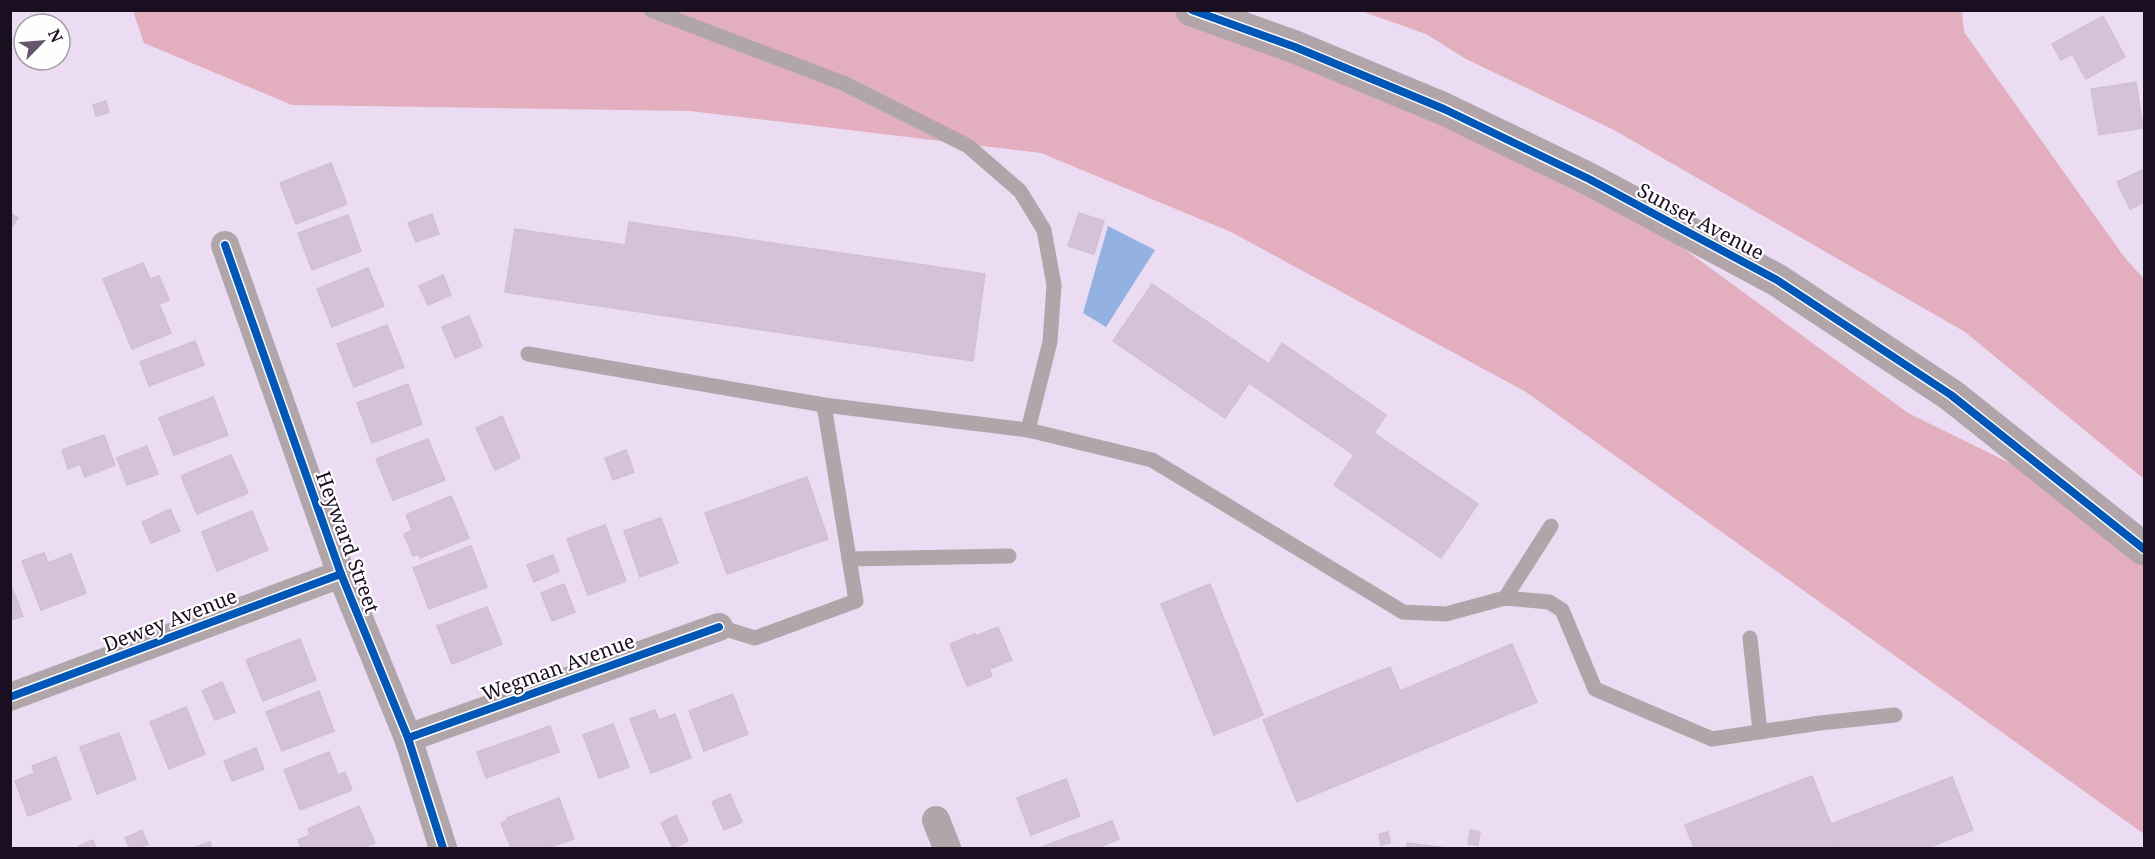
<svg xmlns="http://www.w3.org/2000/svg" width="2155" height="859" font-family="'Noto Serif',serif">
  <rect width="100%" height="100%" fill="#ebdcf4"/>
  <g fill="#e3aebe">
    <polygon points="1192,10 1589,179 1908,413 2085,500 2144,549 2144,834 1526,392 1231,232 1041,153 690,111 292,105 144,43 133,11"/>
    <polygon points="1361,11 1962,11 1964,32 2125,258 2144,279 2144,479 1965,332 1612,129 1466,59 1426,34"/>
  </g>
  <polygon fill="#93b2e2" points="1108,226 1155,250 1106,327 1083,313"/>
  <g fill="#d5c2d7" stroke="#d1c0d3" stroke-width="1.5">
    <polygon points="2103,16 2125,57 2086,79 2072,54 2061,60 2052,44"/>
    <polygon points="2136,82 2143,128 2099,135 2091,89"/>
    <polygon points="106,101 109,112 96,116 93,105"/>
    <polygon points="331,163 347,204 296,224 280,183"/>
    <polygon points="2144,169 2144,202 2130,209 2117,182"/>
    <polygon points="10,213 18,218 10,229"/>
    <polygon points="1079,213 1104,221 1094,254 1068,246"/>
    <polygon points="432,214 439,234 416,242 408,223"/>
    <polygon points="348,215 361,251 312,270 298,233"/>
    <polygon points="629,222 985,274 973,361 505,292 515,229 625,245"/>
    <polygon points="143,263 150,279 159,276 169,300 159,304 171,333 132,349 103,279"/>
    <polygon points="368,268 384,306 332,327 317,289"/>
    <polygon points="443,275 451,295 428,305 419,286"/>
    <polygon points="1152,284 1269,364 1282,343 1386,415 1374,433 1478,504 1441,558 1334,485 1354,455 1249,383 1225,418 1113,341"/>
    <polygon points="469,316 482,346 455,358 442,327"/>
    <polygon points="387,325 404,367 354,387 337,344"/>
    <polygon points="195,341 204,365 149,386 140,362"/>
    <polygon points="408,384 422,424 372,443 357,403"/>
    <polygon points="213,397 228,435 174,455 159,418"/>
    <polygon points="502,416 520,458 495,470 476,428"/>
    <polygon points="104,435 115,465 85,477 80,464 68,469 62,450"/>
    <polygon points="428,439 445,480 393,500 376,459"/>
    <polygon points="147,446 158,474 127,485 117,458"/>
    <polygon points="626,450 634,472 613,480 605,458"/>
    <polygon points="231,455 248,493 197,514 181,476"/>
    <polygon points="807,477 828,539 727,574 705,513"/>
    <polygon points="451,496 469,538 420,558 419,554 413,556 404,534 412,530 406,515"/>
    <polygon points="170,509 180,531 151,543 142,522"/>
    <polygon points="252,511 268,550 217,571 202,532"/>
    <polygon points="661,518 678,563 640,577 624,531"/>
    <polygon points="605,525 626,581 588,595 567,539"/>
    <polygon points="471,546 487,587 429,609 413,568"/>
    <polygon points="44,553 48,563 71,554 86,593 41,610 22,561"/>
    <polygon points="553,555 559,571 534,582 527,565"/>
    <polygon points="10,582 23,616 10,620"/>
    <polygon points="564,584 575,612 552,621 541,593"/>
    <polygon points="1210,584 1263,715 1214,735 1161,604"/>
    <polygon points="487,607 502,644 452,664 437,626"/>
    <polygon points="998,627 1012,660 989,669 992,676 967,686 950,644 975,634 976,636"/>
    <polygon points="300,639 316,680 263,701 246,660"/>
    <polygon points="1512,644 1537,702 1297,802 1263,720 1390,667 1400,691"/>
    <polygon points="222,682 235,712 215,720 202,691"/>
    <polygon points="319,691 334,731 282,751 266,712"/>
    <polygon points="733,694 748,734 704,751 689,711"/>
    <polygon points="186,707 205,754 169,769 150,722"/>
    <polygon points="655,710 659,720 675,714 691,758 651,773 630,719"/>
    <polygon points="613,724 629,767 599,778 583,735"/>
    <polygon points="550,726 559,752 486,778 477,752"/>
    <polygon points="119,733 136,779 97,794 80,747"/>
    <polygon points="256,748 264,769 232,781 224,761"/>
    <polygon points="329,752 338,775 345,772 352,790 300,810 284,770"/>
    <polygon points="56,757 71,799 28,816 15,781 35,773 32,766"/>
    <polygon points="1812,776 1831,824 1952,777 1973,830 1927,848 1837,848 1836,846 1829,848 1694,848 1685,825"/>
    <polygon points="1066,779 1080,816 1031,835 1017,798"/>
    <polygon points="730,794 742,822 724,830 712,802"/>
    <polygon points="559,798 574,839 548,848 511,848 501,823 508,820 507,818"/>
    <polygon points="359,806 375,843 362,848 301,848 298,840 310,835 308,829"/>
    <polygon points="676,815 688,841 673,848 661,823"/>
    <polygon points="1112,821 1119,839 1097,848 1039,848"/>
    <polygon points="142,830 148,844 138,848 130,848 125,838"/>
    <polygon points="1470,830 1480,832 1478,845 1468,844"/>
    <polygon points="1388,832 1390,843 1381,845 1379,834"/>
    <polygon points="93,840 96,848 81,848 79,846"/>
    <polygon points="210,842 212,848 193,848"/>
    <polygon points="1407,843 1448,848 1407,848"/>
  </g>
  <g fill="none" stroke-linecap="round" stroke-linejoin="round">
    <g stroke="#b0a6a9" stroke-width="15">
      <polyline points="651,10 843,83 968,146 1020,191 1044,230 1054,285 1050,342 1028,430"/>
      <polyline points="528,354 824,405 1028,430 1152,460 1403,612 1446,614 1505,598 1549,602 1562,610 1595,689 1712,739 1820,723 1895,715"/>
      <polyline points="849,559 1009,556"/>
      <polyline points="1505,598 1551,526"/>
      <polyline points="719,627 755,638 856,601 824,405"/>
      <polyline points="1750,638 1760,732"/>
    </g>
    <g stroke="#b0a6a9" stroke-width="28">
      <polyline points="225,245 341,574 408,738 443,848"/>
      <polyline points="10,697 341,574"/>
      <polyline points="408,738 719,627"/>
      <polyline points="936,820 947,848"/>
    </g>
    <polyline stroke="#b1a5aa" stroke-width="33" points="1192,10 1295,47 1444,109 1589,179 1777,280 1951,395 2144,549"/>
    <defs>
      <g id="cycleway">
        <polyline points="1192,10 1295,47 1444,109 1589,179 1777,280 1951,395 2144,549"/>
        <polyline points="225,245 341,574 408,738 443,848"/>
        <polyline points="10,697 341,574"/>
        <polyline points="408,738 719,627"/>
      </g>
    </defs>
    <use href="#cycleway" stroke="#fefefe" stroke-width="11"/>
    <use href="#cycleway" stroke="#0057b8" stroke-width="8"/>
  </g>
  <g text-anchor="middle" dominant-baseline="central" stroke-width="4.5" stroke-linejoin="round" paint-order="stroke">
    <g font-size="20" fill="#1a0e21" stroke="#fefefe">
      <text transform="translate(1701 221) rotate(28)">Sunset Avenue</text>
      <text transform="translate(348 542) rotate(70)">Heyward Street</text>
      <text transform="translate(170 620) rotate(-21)">Dewey Avenue</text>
      <text transform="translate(558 667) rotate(-20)">Wegman Avenue</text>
    </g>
  </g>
  <rect width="2155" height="859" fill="none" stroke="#1a0e21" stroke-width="24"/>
  <g transform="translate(42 42) rotate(65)"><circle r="28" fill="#fefefe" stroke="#a39ea6" stroke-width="1.5"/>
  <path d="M0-4.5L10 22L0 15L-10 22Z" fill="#63566b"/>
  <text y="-9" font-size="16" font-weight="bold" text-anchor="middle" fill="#1a0e21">N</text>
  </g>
</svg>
